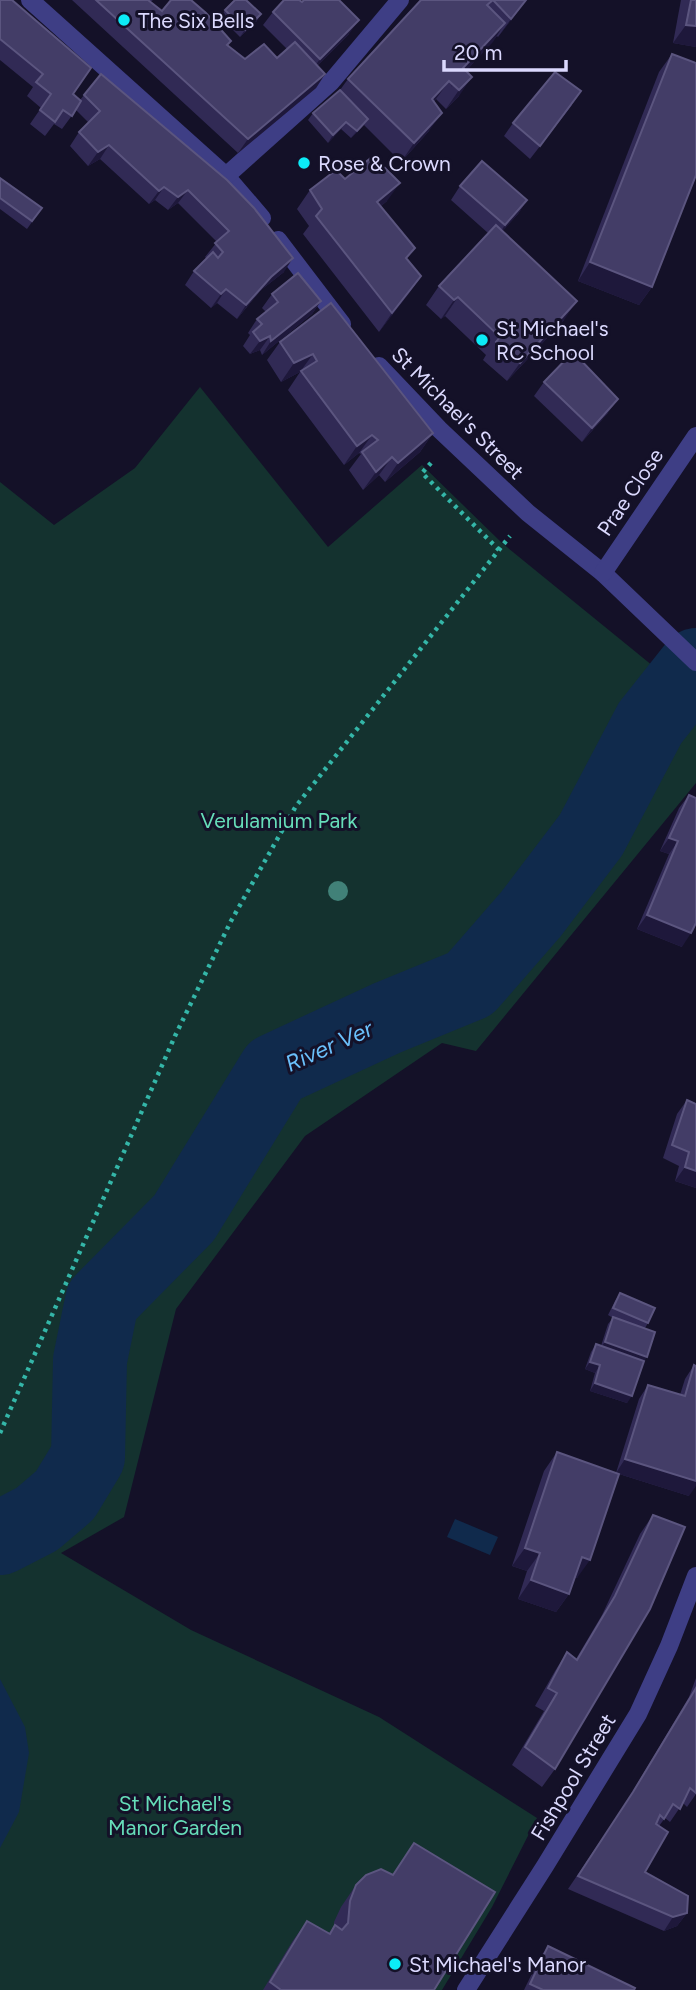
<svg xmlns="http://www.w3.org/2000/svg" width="696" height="1990" font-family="Figtree,sans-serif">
  <rect width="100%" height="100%" fill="#141128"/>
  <polygon fill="#14322f" points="200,387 328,547 422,465 502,543 696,701 696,783 476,1051 442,1043 305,1136 176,1309 124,1517 61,1553 191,1630 379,1717 537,1818 492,1907 442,1990 0,1990 0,482 54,525 135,468"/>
  <g fill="#102a4c">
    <polygon points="455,1519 498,1537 490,1555 447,1537"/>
    <polygon points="0,1679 25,1727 29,1753 19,1812 0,1848"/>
  </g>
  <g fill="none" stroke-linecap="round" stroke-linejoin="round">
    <polyline stroke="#102a4c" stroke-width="74" points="0,1538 37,1519 65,1495 88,1457 90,1360 102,1301 184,1218 275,1070 387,1018 470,984 531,914 591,835 650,723 696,665"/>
    <g stroke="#34b6a8" stroke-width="4.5" stroke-dasharray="3.5 5" stroke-linecap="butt">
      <polyline points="431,463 422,473 499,550"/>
      <polyline points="0,1433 175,1036 231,921 296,806 510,536"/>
    </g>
    <g stroke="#3e3e85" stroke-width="18">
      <polyline points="30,0 226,176 262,218"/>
      <polyline points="226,176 331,82 400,0"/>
      <polyline points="278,240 342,324"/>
      <polyline points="379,366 439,429 528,513 603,573 696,662"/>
      <polyline points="603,573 696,436"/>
      <polyline points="466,1990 545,1866 638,1714 669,1646 696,1576"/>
    </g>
  </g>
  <circle fill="#418178" cx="338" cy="891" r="10"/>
  <g fill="#312a55">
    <polygon points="0,0 73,94 80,100 84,95 284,272 261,290 237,319 217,303 211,308 185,285 194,271 207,259 205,257 217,242 178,203 168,210 155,200 149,204 100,159 88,166 70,146 79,132 89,123 76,110 62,129 54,124 45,136 30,124 41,108 27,96 33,87 0,60"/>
    <polygon points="72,0 153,0 150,2 162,11 231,41 227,45 245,59 277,58 287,49 263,25 273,12 349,34 317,66 325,74 316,88 238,153"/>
    <polygon points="421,0 526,0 498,37 497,36 466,71 459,96 446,109 436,99 434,102 429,131 401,162 364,125 351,138 341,129 328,143 308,120 313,113 340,90 348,79"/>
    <polygon points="681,0 696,0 696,47 673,43"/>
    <polygon points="225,10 261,14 256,22 240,37 220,17"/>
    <polygon points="672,54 652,287 639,305 578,281 659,72"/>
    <polygon points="572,105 530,159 504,136 513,123"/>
    <polygon points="0,178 42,208 27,229 0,209"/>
    <polygon points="345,179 387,201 381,206 407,259 421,276 379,332 303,234 309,226 297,209 310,190"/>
    <polygon points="460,186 527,200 518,214 502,231 564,320 507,381 483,360 486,355 445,316 441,319 426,305 439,286 488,233 451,200"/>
    <polygon points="272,294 321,301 312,314 262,355 260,350 250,354 243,346 250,335 248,333 257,319 266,312 262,308"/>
    <polygon points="331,303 433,433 420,452 385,482 379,475 363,490 349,470 361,454 359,453 344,465 288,390 300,372 281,382 267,360 280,342"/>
    <polygon points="544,382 608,413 582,442 534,396"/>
    <polygon points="689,795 682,947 637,929 669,854 660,851 679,808"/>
    <polygon points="687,1100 696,1104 696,1188 675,1181 679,1166 663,1158 677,1114"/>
    <polygon points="620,1293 648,1323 645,1328 643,1363 627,1403 590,1391 595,1373 585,1369 591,1352 596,1344 601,1346 608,1324 613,1318 608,1315 615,1301"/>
    <polygon points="694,1365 689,1496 619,1474 577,1578 575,1578 569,1594 556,1612 518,1599 527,1571 512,1566 544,1471 557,1452 616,1473 639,1399 648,1385 680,1395 685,1379"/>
    <polygon points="653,1515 555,1769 542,1787 512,1765 544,1711 535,1706 555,1671 567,1652 576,1659 602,1615 640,1534"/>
    <polygon points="696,1678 696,1794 687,1807 683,1803 670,1822 665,1818 659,1826 645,1872 687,1913 677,1926 664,1931 568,1889 624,1806 689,1697"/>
    <polygon points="356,1885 434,1990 263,1990 292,1942 307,1921 329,1933 334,1926 334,1922 341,1907"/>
    <polygon points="548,1946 634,1990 524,1990 539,1959"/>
  </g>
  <g fill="#1e183b">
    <polygon points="526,0 516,14 498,37 511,19"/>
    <polygon points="261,14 256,22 240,37 245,30"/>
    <polygon points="359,20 349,34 310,73 320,59"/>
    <polygon points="505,23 493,42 451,87 463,68"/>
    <polygon points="686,25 696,26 696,47 673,43"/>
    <polygon points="325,74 316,88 238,153 248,139"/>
    <polygon points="472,77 459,96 446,109 459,90"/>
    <polygon points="449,81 436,99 419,118 432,99"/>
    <polygon points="442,113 429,131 401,162 414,143"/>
    <polygon points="368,119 363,126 351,138 357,131"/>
    <polygon points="346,122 341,129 328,143 333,135"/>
    <polygon points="109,145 100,159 88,166 98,152"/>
    <polygon points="400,183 387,201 364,220 377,202"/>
    <polygon points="164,187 155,200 149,204 159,191"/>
    <polygon points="188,190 178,203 168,210 178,197"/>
    <polygon points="527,200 518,214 496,239 505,225"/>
    <polygon points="293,258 284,272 261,290 237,319 246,305 271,277"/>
    <polygon points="590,262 652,287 639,305 578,281"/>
    <polygon points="421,276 408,295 379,332 392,313"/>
    <polygon points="226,289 217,303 211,308 221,294"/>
    <polygon points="458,297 445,316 441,319 454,300"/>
    <polygon points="321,301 312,314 262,355 271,341"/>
    <polygon points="577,301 564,320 507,381 520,363"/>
    <polygon points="270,336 260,350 250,354 260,341"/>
    <polygon points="313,354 300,372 281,382 294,363"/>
    <polygon points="618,399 608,413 582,442 592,428"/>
    <polygon points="433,433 420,452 385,482 398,463"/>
    <polygon points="372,435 359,453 344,465 357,446"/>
    <polygon points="392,457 379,475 363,490 376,472"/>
    <polygon points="669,838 678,841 669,854 660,851"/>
    <polygon points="647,915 691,933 682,947 637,929"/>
    <polygon points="685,1167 696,1171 696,1188 675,1181"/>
    <polygon points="605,1342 647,1357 642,1364 599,1349"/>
    <polygon points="590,1362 600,1365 595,1373 585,1369"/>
    <polygon points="595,1383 632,1396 627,1403 590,1391"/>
    <polygon points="625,1459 696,1481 696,1486 689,1496 616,1473"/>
    <polygon points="525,1548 540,1553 527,1571 512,1566"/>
    <polygon points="582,1557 590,1560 577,1578 569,1576"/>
    <polygon points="531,1580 569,1594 556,1612 518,1599"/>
    <polygon points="687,1913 677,1926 664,1931 673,1917"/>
  </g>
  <g fill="#433d67" stroke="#5b557f" stroke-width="2">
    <polygon points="0,0 12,0 91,68 73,94 81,101 72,116 63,110 55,122 40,110 51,94 36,82 43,74 0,39"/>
    <polygon points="96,0 148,0 162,11 171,0 191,0 206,13 231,41 227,45 245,59 264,44 277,58 295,42 325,74 248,139"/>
    <polygon points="235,0 246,0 261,14 245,30 225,10"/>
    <polygon points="284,0 299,0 302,2 304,0 339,0 359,20 320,59 273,12"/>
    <polygon points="421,0 526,0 511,19 493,0 487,5 505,23 463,68 472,77 459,90 449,81 432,99 442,113 414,143 348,79"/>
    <polygon points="691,0 696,0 696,26 686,25"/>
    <polygon points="672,54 696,63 696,175 652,287 590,262"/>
    <polygon points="555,72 581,91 540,146 513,123"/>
    <polygon points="101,74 227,180 254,208 293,258 271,277 246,305 226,289 221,294 194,271 213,252 218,258 223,252 215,243 229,231 188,190 178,197 164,187 159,191 109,145 98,152 79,132 100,111 84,95"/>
    <polygon points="340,90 368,119 357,131 346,122 333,135 313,113"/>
    <polygon points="373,156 400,183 377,202 415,248 406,258 421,276 392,313 316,216 322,209 310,190 336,170 345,179"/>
    <polygon points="482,161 527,200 505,225 460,186"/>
    <polygon points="0,178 42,208 32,221 0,198"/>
    <polygon points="496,225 577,301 520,363 496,342 500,337 458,297 454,300 439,286"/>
    <polygon points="298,273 321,301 271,341 270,336 260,341 253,332 262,324 257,319 278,302 272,294"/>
    <polygon points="331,303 433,433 398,463 392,457 376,472 362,452 378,440 372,435 357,446 301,371 317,361 313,354 294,363 280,342"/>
    <polygon points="573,352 618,399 592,428 544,382"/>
    <polygon points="689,795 696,798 696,923 691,933 647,915 678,841 669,838"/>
    <polygon points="687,1100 696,1104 696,1171 685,1167 689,1152 672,1145"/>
    <polygon points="620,1293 655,1308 648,1323 613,1308"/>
    <polygon points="613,1317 655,1332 647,1357 605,1342"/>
    <polygon points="596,1344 644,1361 632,1396 595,1383 600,1365 590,1362"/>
    <polygon points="694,1365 696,1366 696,1481 625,1459 648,1385 685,1396"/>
    <polygon points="557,1452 619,1474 590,1560 582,1557 569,1594 531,1580 540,1553 525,1548"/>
    <polygon points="653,1515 685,1527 650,1609 555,1769 525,1747 557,1693 548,1688 567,1652 577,1660 615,1596"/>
    <polygon points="696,1688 696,1793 690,1788 680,1809 673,1804 664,1819 660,1815 656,1824 668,1832 645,1872 688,1896 687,1913 673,1917 578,1876 633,1792"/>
    <polygon points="414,1843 495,1892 434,1990 281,1990 270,1982 307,1921 330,1934 335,1925 342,1930 348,1923 350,1901 356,1885 366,1875 381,1869 393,1875"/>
    <polygon points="548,1946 635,1988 634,1990 543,1990 530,1984"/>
  </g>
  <g fill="#0cebf7" stroke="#141128" stroke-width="2.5">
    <circle cx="124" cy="20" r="7"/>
    <circle cx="304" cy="163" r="7"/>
    <circle cx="482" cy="340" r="7"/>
    <circle cx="395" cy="1964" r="7"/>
  </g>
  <g text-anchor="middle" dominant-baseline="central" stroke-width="6" stroke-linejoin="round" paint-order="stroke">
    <g font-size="21" fill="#dbd9fe" stroke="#141128" text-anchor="start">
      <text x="138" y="20">The Six Bells</text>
      <text x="318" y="163">Rose &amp; Crown</text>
      <text x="496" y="328">St Michael's<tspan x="496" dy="24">RC School</tspan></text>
      <text x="409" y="1964">St Michael's Manor</text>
    </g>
    <g font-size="21" fill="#dbd9fe" stroke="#141128">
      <text transform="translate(458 413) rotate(45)">St Michael's Street</text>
      <text transform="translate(630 492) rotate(-56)">Prae Close</text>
      <text transform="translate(573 1777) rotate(-59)">Fishpool Street</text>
    </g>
    <g font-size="21" fill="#66ddb9" stroke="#141128">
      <text x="279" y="820">Verulamium Park</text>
      <text x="175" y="1803">St Michael's<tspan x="175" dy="24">Manor Garden</tspan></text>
    </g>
    <g font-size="23" font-style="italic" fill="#6abffa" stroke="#141128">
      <text transform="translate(329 1046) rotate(-24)">River Ver</text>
    </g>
  </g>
  <path d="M444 60v10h122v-10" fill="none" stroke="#dbd9fe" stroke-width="3.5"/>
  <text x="454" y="60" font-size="21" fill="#dbd9fe" stroke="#141128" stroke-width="5" paint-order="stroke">20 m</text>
</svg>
